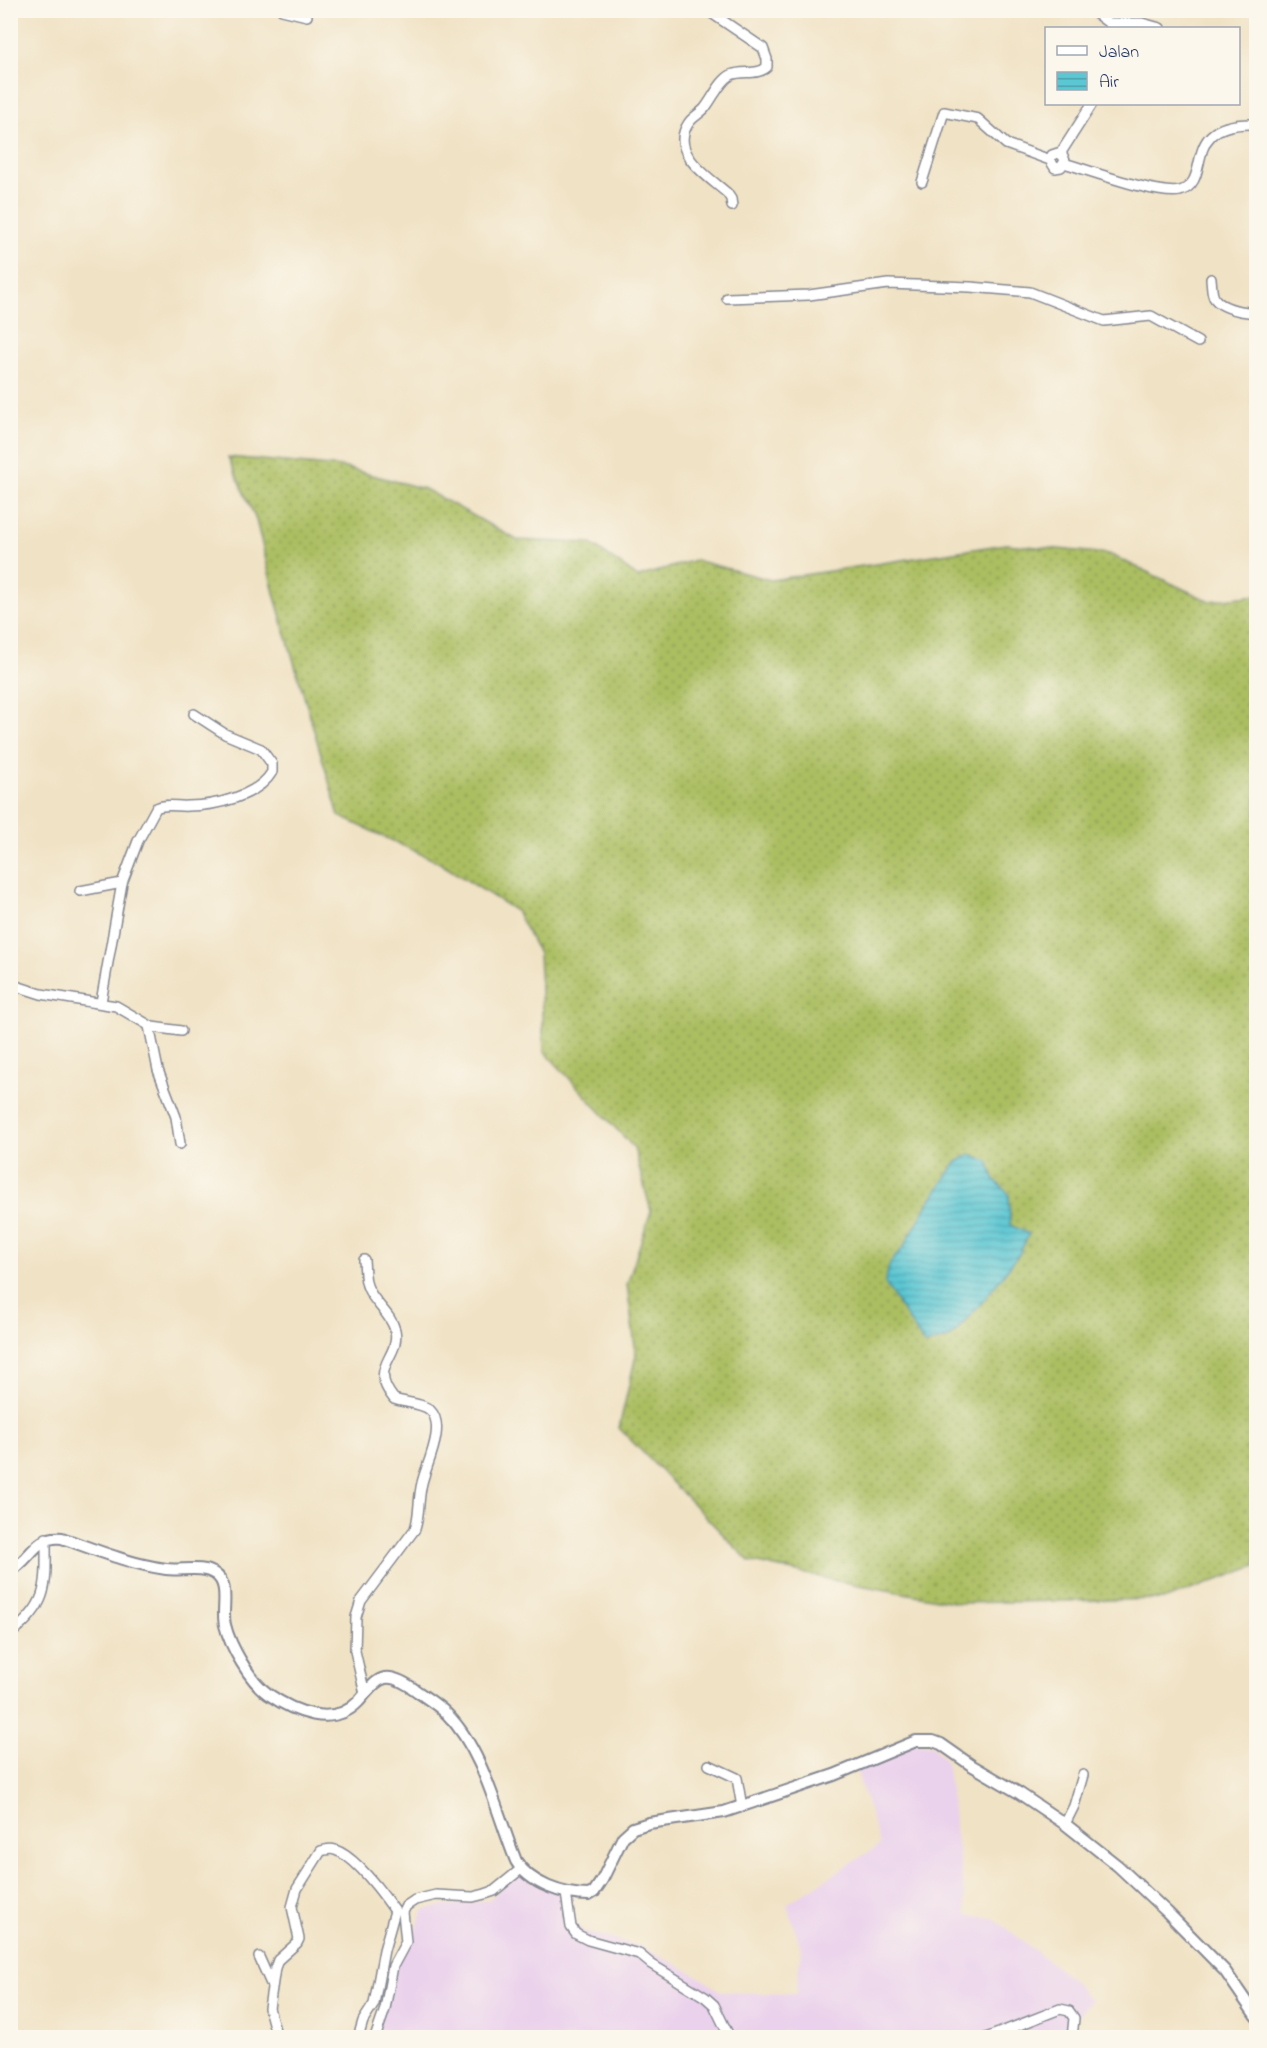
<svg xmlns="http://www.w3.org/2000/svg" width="1267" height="2048" font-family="'Indie Flower',sans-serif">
  <defs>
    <pattern id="grass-dots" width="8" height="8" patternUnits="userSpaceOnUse" patternTransform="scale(1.5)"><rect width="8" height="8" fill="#abbe61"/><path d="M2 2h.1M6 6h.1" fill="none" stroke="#8a9b53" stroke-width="1.8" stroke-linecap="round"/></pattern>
    <pattern id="water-rules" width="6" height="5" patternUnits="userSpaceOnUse" patternTransform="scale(1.5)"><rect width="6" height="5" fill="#5bc7d3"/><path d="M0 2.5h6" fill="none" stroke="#4aa2ae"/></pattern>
  </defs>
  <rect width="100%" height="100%" fill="#fbf7ec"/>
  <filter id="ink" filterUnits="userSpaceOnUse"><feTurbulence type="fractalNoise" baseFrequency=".0167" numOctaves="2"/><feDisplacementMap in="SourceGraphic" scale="12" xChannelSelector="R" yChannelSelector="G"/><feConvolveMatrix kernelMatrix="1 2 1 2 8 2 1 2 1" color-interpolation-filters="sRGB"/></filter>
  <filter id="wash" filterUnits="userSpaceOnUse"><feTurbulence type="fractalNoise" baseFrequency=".008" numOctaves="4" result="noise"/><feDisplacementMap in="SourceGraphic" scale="24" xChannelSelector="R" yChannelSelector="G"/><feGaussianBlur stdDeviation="1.35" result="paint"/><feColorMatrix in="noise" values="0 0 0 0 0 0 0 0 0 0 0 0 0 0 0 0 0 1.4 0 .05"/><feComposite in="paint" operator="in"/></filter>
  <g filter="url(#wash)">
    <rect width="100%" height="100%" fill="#f0e2c4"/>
    <polygon fill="#ead1ec" points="912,1743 932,1746 946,1761 967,1915 993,1918 1069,1977 1091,2000 1069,2027 1067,2037 371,2038 384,2007 395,1960 407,1951 424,1909 489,1900 518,1873 574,1899 571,1911 578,1925 584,1932 640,1946 693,1973 722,1992 796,1994 801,1948 787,1904 880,1845 854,1763"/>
    <polygon fill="url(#grass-dots)" stroke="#637660" stroke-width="1.5" points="228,457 342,467 425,489 517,540 590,543 638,577 695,560 771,580 1006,544 1109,554 1209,601 1256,595 1256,1566 1166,1599 959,1603 837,1581 749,1561 619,1428 636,1355 627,1284 651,1211 634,1148 544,1051 539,954 516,911 438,862 339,816 275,597 256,520"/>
    <polygon fill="url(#water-rules)" stroke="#3b7b98" stroke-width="1.5" points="970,1154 988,1161 995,1180 1009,1194 1010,1225 1029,1234 1019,1254 1000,1279 984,1300 951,1337 925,1345 885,1283 890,1263 903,1248 930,1201 956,1163"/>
  </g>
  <g filter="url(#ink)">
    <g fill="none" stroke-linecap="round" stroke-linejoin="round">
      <defs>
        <g id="minor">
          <polyline points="282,10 307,16"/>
          <path d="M707,10L763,48L767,59V67C757,76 743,70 731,75C720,81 713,98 705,108C700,114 692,117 688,124C669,153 709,177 727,193L731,199L732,206"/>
          <polyline points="1091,10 1114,27"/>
          <polyline points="1110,23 1142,23 1160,28"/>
          <polyline points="1060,154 1092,104"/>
          <path d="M1064,163C1088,170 1159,196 1180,191C1215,181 1177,121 1256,124"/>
          <polyline points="922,182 944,112 978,119 1006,144 1050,160 1055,168 1061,167 1065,161 1063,156 1058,153 1052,155 1050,160"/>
          <path d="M1211,279C1212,285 1211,294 1215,299C1223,309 1244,312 1256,313"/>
          <polyline points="727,298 809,295 888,284 970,287 1030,292 1104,321 1151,316 1198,342"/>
          <path d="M122,883L138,841L156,808C166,803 178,807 188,806C215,806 258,796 272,772V764L261,749L225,734L194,714"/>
          <polyline points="80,891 122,883 101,1002"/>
          <polyline points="10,984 41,994 116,1006 152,1027 181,1031"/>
          <polyline points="149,1026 158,1070 176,1117 180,1144"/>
          <path d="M364,1260C365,1269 364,1280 368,1288C374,1303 391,1314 395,1330C401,1358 367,1366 394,1399C405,1403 422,1403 430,1410C447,1426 426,1465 422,1483C418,1498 420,1514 415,1529L361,1601L356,1617L355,1651L365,1694"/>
          <path d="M10,1634C50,1604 46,1584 46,1538"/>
          <polyline points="709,1765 737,1778 742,1807"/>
          <polyline points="1065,1824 1074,1806 1083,1775"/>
          <polyline points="566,1893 571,1927 576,1934 588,1940 639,1954 651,1964 705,1997 714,2005 730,2038"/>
          <polyline points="259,1957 272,1986"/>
          <path d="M277,2038L269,2008L275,1968L278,1960L297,1943L299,1939L292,1907L297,1889L321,1851C326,1850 330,1848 335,1850C355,1856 383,1894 395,1911L384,1950L374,2004L363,2021L358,2038"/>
          <polyline points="375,2038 385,2009 393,1966 406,1942 403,1912 406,1906 415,1900 436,1895 473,1897 485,1894 494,1891 521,1869"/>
          <polyline points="986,2038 1060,2009 1069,2011 1074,2018 1072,2038"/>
        </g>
        <path id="tertiary" d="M10,1571C31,1560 35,1535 62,1538C96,1550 130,1564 166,1569C180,1571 203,1565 215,1574C231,1585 221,1609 225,1625C230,1646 250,1681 268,1694C294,1712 333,1728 358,1702C366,1694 374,1680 385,1678C396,1676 410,1686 418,1692C428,1699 438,1705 447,1714C483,1750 497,1814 516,1861C530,1884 563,1895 589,1895L594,1892L602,1880L623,1837L633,1828L649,1823L724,1812L834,1775L916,1741H933L941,1744L971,1765L1019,1793L1065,1824L1118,1866L1167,1912L1225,1971L1256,2016"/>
      </defs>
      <use href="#minor" stroke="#868891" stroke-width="12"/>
      <use href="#tertiary" stroke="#868891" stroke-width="14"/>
      <use href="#minor" stroke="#fff" stroke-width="9"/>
      <use href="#tertiary" stroke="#fff" stroke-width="10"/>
    </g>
  </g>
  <rect width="1267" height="2048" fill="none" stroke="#fbf7ec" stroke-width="36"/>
  <rect x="1045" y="27" width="195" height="78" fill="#fbf7ec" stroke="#a1a7b3" stroke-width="1.5"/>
  <rect x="1057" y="46" width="30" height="9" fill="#ffffff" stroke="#a1a7b3" stroke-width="1.5"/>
  <text x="1099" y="57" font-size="18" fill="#1b2f5e">Jalan</text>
  <rect x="1057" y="72" width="30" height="18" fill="url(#water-rules)" stroke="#a1a7b3" stroke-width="1.5"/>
  <text x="1099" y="87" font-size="18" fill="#1b2f5e">Air</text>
</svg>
